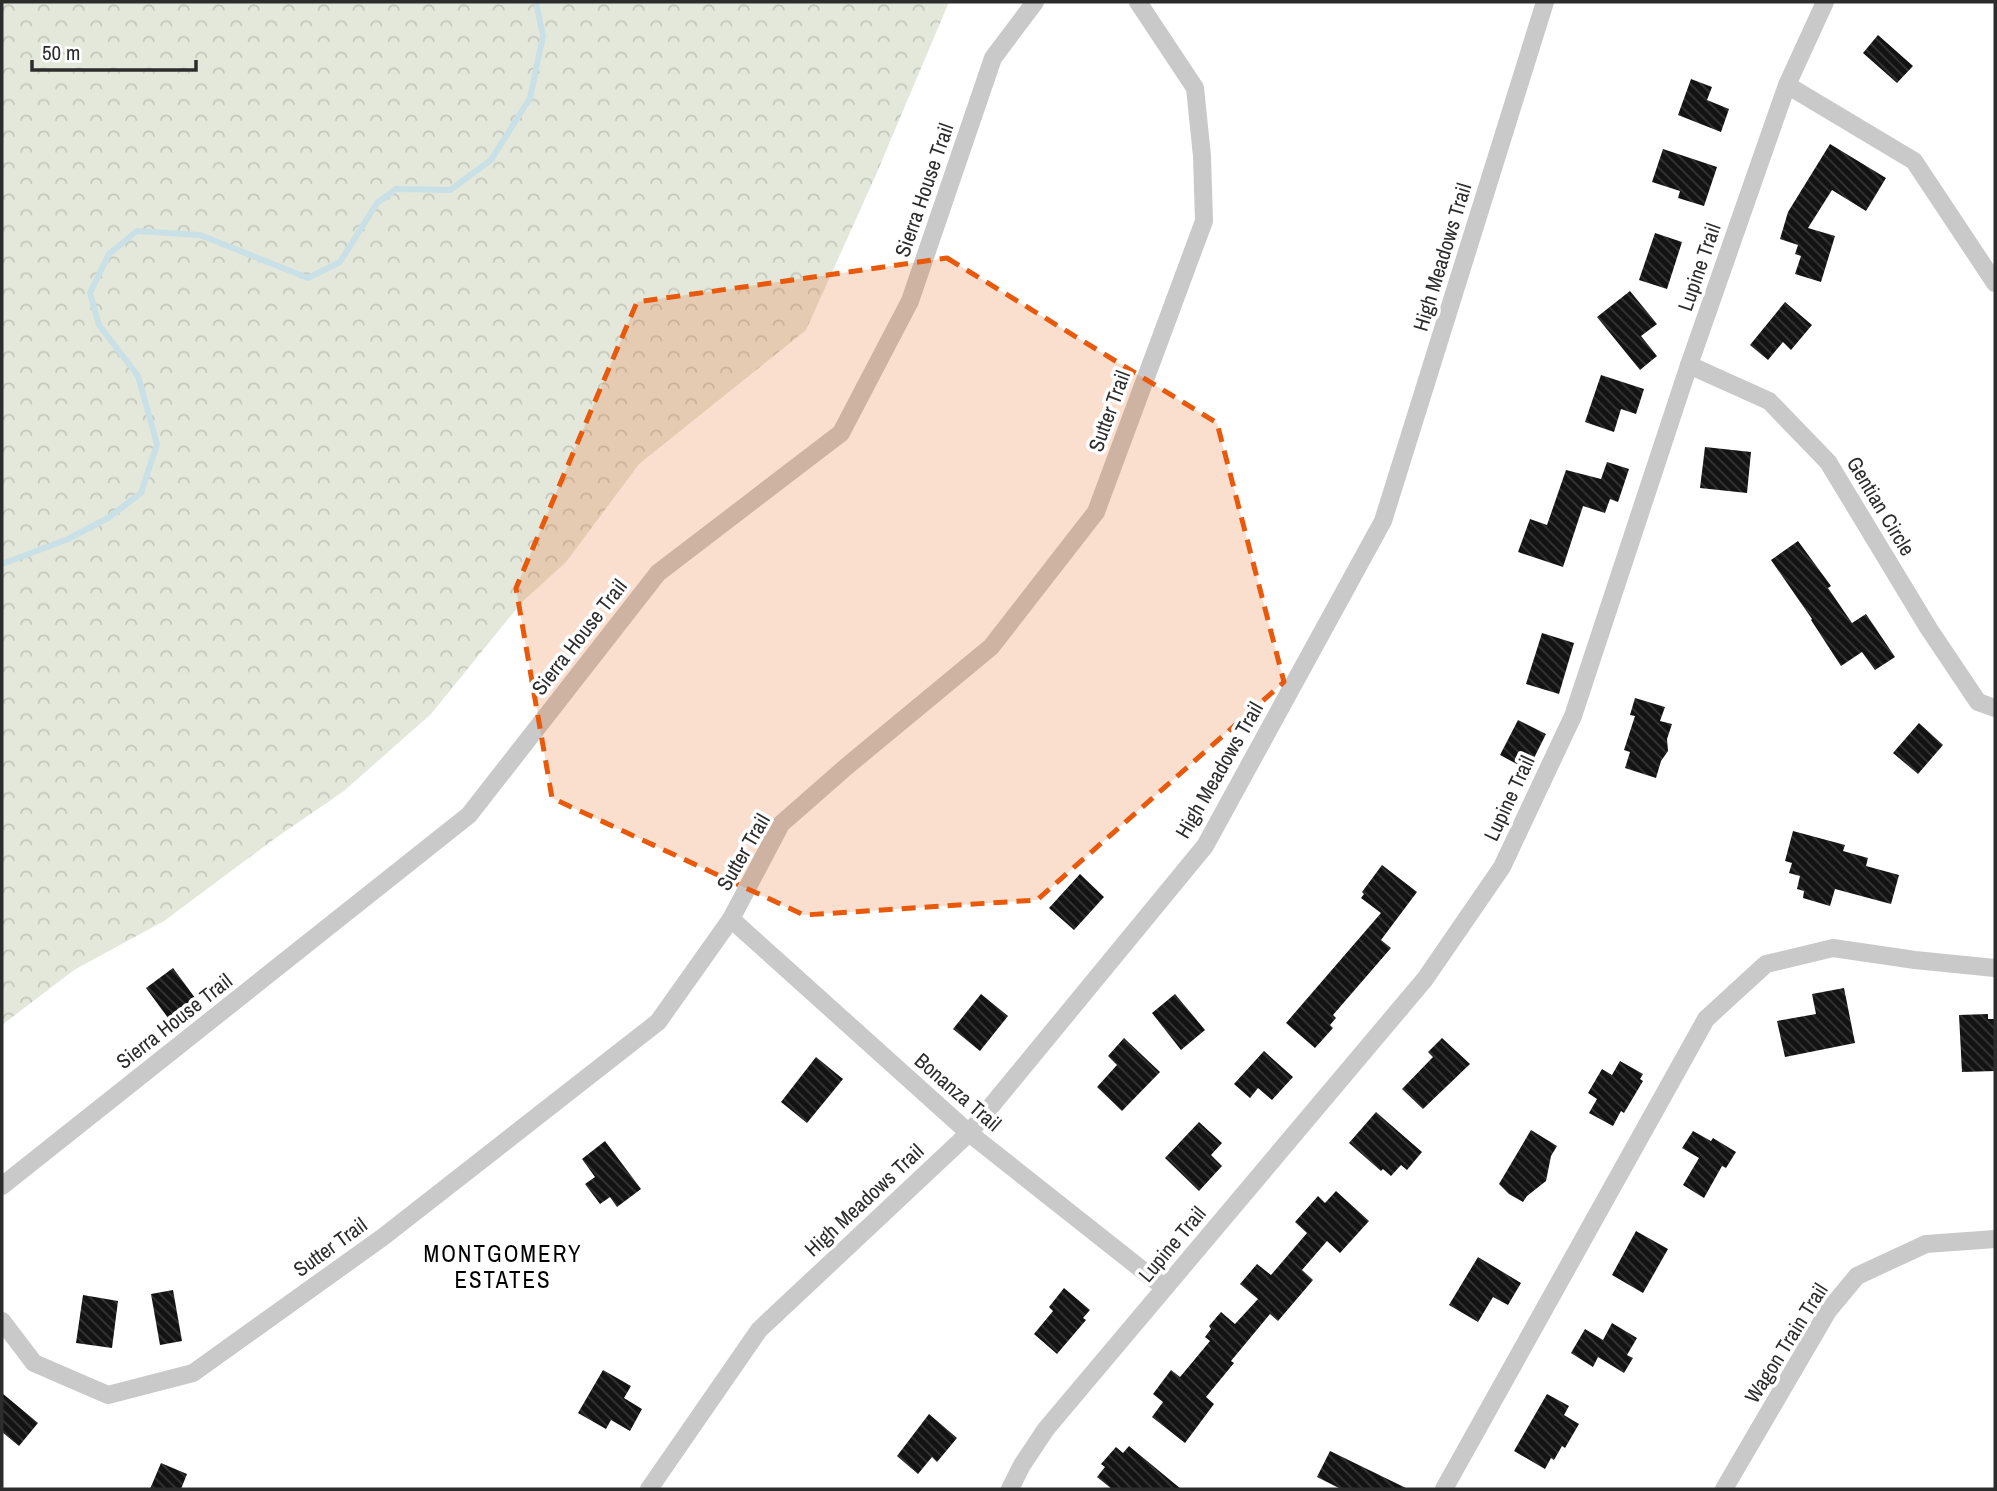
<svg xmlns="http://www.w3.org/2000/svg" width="1997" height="1491" font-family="'Archivo Narrow',sans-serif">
  <defs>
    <pattern id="forest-crowns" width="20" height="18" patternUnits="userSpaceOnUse" patternTransform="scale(1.75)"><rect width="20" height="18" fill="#e4e8db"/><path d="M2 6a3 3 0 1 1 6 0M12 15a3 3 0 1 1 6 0" fill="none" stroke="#c4c7bc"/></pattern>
    <pattern id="building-back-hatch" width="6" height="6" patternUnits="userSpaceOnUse" patternTransform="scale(1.75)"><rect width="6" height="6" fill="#131313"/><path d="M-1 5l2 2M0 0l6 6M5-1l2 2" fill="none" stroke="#363636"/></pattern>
  </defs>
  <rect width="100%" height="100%" fill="#fff"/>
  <polygon fill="url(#forest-crowns)" points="2,2 949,2 875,177 806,330 639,464 566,562 522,602 431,714 344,791 277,837 164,921 74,970 2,1025"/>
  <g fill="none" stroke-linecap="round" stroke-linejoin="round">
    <polyline stroke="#c9e0e6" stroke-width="6" points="2,564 68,539 108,518 141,493 157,444 138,376 99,325 90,293 109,254 137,231 200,235 308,278 340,262 377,203 396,189 450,190 491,160 530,98 543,36 536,2"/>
  </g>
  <g fill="url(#building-back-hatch)">
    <polygon points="1878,35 1913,66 1897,83 1863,53"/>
    <polygon points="1691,79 1712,87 1707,100 1729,109 1721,132 1678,115"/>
    <polygon points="1830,144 1886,178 1866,211 1832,190 1808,228 1835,236 1821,282 1795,274 1801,256 1795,254 1798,245 1780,239 1788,212"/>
    <polygon points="1663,149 1717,167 1704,206 1678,198 1680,191 1652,182"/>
    <polygon points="1655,233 1682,242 1667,289 1639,280"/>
    <polygon points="1630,291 1657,324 1641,336 1657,356 1640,370 1597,317"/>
    <polygon points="1785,302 1812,325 1791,350 1783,342 1768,360 1750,345"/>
    <polygon points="1601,375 1644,389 1636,414 1621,409 1614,432 1585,422"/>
    <polygon points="1705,447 1751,452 1747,493 1700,488"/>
    <polygon points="1607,462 1629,469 1618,502 1610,499 1605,513 1583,506 1563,567 1518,552 1530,519 1547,525 1566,470 1601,479"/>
    <polygon points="1798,541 1831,586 1828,588 1852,623 1866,614 1895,657 1875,670 1862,652 1841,666 1811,620 1812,619 1771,560"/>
    <polygon points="1542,633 1574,643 1559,694 1526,684"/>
    <polygon points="1635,698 1665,707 1660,721 1672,724 1667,739 1668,751 1661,761 1656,778 1625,768 1630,752 1624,750 1635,716 1630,715"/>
    <polygon points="1518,720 1546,734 1528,770 1500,755"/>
    <polygon points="1919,723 1943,745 1918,774 1893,753"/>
    <polygon points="1793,831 1845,845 1843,851 1868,858 1866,866 1899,875 1891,904 1835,889 1830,906 1803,898 1804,891 1797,889 1800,876 1789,873 1792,863 1785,861"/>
    <polygon points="1382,865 1417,892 1381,940 1391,948 1333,1015 1336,1018 1330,1025 1333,1028 1315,1048 1286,1023 1381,913 1361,898 1364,894 1362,892"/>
    <polygon points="1080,874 1104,897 1074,930 1049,908"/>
    <polygon points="173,968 201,1006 174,1026 146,988"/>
    <polygon points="1844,988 1855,1043 1785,1057 1777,1021 1816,1014 1812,994"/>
    <polygon points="981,994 1008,1016 980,1051 953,1029"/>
    <polygon points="1175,994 1205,1030 1181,1050 1152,1013"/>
    <polygon points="1988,1014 1988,1019 1994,1019 1995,1071 1962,1072 1959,1015"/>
    <polygon points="1124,1038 1160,1072 1122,1111 1097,1087 1117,1065 1108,1056"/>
    <polygon points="1442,1038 1470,1064 1423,1109 1402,1089 1433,1057 1428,1052"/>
    <polygon points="1264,1051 1293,1077 1272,1100 1258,1088 1250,1098 1234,1084"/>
    <polygon points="816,1057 843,1079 807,1123 781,1102"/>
    <polygon points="1620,1061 1643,1074 1640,1079 1643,1081 1624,1113 1621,1111 1613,1126 1589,1113 1597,1099 1588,1093 1602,1069 1612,1075"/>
    <polygon points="1376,1112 1422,1152 1407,1170 1401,1165 1391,1176 1383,1169 1381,1171 1349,1143"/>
    <polygon points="1199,1122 1222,1143 1211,1155 1222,1166 1199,1191 1165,1158"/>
    <polygon points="1531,1130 1557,1146 1551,1156 1546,1181 1527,1196 1523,1202 1509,1194 1499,1184"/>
    <polygon points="1693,1131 1711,1141 1713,1138 1736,1152 1726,1168 1722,1166 1704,1198 1683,1185 1699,1158 1682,1148"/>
    <polygon points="605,1141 641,1189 617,1207 610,1197 600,1204 585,1184 595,1177 582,1159"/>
    <polygon points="1336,1191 1369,1221 1340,1253 1327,1241 1302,1270 1313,1280 1278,1321 1270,1314 1231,1361 1234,1363 1206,1397 1214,1404 1185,1443 1152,1417 1163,1402 1153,1394 1171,1370 1180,1377 1210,1341 1205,1337 1211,1329 1209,1326 1221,1312 1235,1324 1258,1299 1240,1284 1257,1264 1271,1275 1307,1233 1295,1222 1318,1196 1325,1203"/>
    <polygon points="1636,1231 1668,1249 1643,1293 1612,1275"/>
    <polygon points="1478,1257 1521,1283 1508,1305 1493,1297 1478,1322 1449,1305"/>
    <polygon points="1064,1288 1090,1310 1083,1318 1086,1320 1057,1354 1034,1334 1053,1311 1049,1307"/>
    <polygon points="173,1290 182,1341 160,1345 151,1294"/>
    <polygon points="83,1295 118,1301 112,1348 76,1343"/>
    <polygon points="1612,1323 1637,1338 1627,1355 1633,1358 1624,1373 1598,1357 1593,1367 1571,1353 1585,1329 1603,1340"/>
    <polygon points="603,1370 631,1386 624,1398 642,1409 630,1431 611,1420 606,1429 578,1413"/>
    <polygon points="2,1393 38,1423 19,1446 2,1432"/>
    <polygon points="1547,1394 1569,1406 1564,1415 1579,1424 1565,1448 1562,1446 1554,1460 1551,1458 1545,1469 1514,1451"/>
    <polygon points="929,1414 957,1438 937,1462 932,1457 918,1474 897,1456"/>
    <polygon points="1129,1446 1181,1489 1112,1489 1097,1477 1105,1467 1101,1464 1116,1447 1123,1453"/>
    <polygon points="1330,1451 1408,1489 1341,1489 1317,1477"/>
    <polygon points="161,1463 187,1474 181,1489 150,1489"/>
  </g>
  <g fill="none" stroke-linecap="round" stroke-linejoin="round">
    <g stroke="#c9c9c9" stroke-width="18">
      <polyline points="1787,85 1914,161 1995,283"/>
      <polyline points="1689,365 1769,401 1828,462 1929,629 1978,702 1995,708"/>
      <polyline points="731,919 969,1133 1165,1288"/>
      <polyline points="2,1186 469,815 658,573 841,433 910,301 993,58 1035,2"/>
      <polyline points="2,1321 34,1363 108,1395 193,1373 383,1237 658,1022 731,919 781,824 846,767 991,647 1096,512 1204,221 1202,156 1195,88 1138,2"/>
      <polyline points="649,1489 759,1330 969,1133 1205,846 1383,521 1545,2"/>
      <polyline points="1010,1489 1022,1465 1046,1429 1425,979 1502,867 1573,716 1689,365 1787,85 1825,2"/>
      <polyline points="1444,1489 1706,1019 1766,964 1833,948 1915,960 1995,968"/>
      <polyline points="1724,1489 1828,1311 1857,1276 1926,1244 1995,1239"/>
    </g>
  </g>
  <path fill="#e8590c" fill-opacity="0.2" stroke="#e8590c" stroke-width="5" stroke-dasharray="14 9" stroke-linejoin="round" d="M947,258L1217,423L1284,682L1037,900L804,915L552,798L516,588L637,302Z"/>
  <g text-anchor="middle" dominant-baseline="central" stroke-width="7" stroke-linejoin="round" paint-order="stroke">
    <g font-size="21" fill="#2c2c2c" stroke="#fff">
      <text transform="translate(924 190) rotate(-71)">Sierra House Trail</text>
      <text transform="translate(1442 257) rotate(-73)">High Meadows Trail</text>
      <text transform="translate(1699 267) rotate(-71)">Lupine Trail</text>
      <text transform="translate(1109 411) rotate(-70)">Sutter Trail</text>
      <text transform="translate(1881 506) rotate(59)">Gentian Circle</text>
      <text transform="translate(579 637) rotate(-52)">Sierra House Trail</text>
      <text transform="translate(1219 770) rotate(-60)">High Meadows Trail</text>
      <text transform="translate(1509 798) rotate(-65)">Lupine Trail</text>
      <text transform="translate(743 852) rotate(-60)">Sutter Trail</text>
      <text transform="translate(174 1021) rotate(-38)">Sierra House Trail</text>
      <text transform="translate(958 1092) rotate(41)">Bonanza Trail</text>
      <text transform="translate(864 1200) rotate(-43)">High Meadows Trail</text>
      <text transform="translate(1172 1244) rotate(-50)">Lupine Trail</text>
      <text transform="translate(330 1247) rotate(-36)">Sutter Trail</text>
      <text transform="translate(1786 1343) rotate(-58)">Wagon Train Trail</text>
    </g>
    <g font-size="23" letter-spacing="2" fill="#000" stroke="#fff">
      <text x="503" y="1253">MONTGOMERY<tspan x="503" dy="26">ESTATES</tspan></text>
    </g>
  </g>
  <rect width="1997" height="1491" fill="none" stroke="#2c2c2c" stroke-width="7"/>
  <path d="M32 60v10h164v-10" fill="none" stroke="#2c2c2c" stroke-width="3.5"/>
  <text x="42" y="60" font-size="21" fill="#2c2c2c" stroke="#ffffff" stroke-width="5" paint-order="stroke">50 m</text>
</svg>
